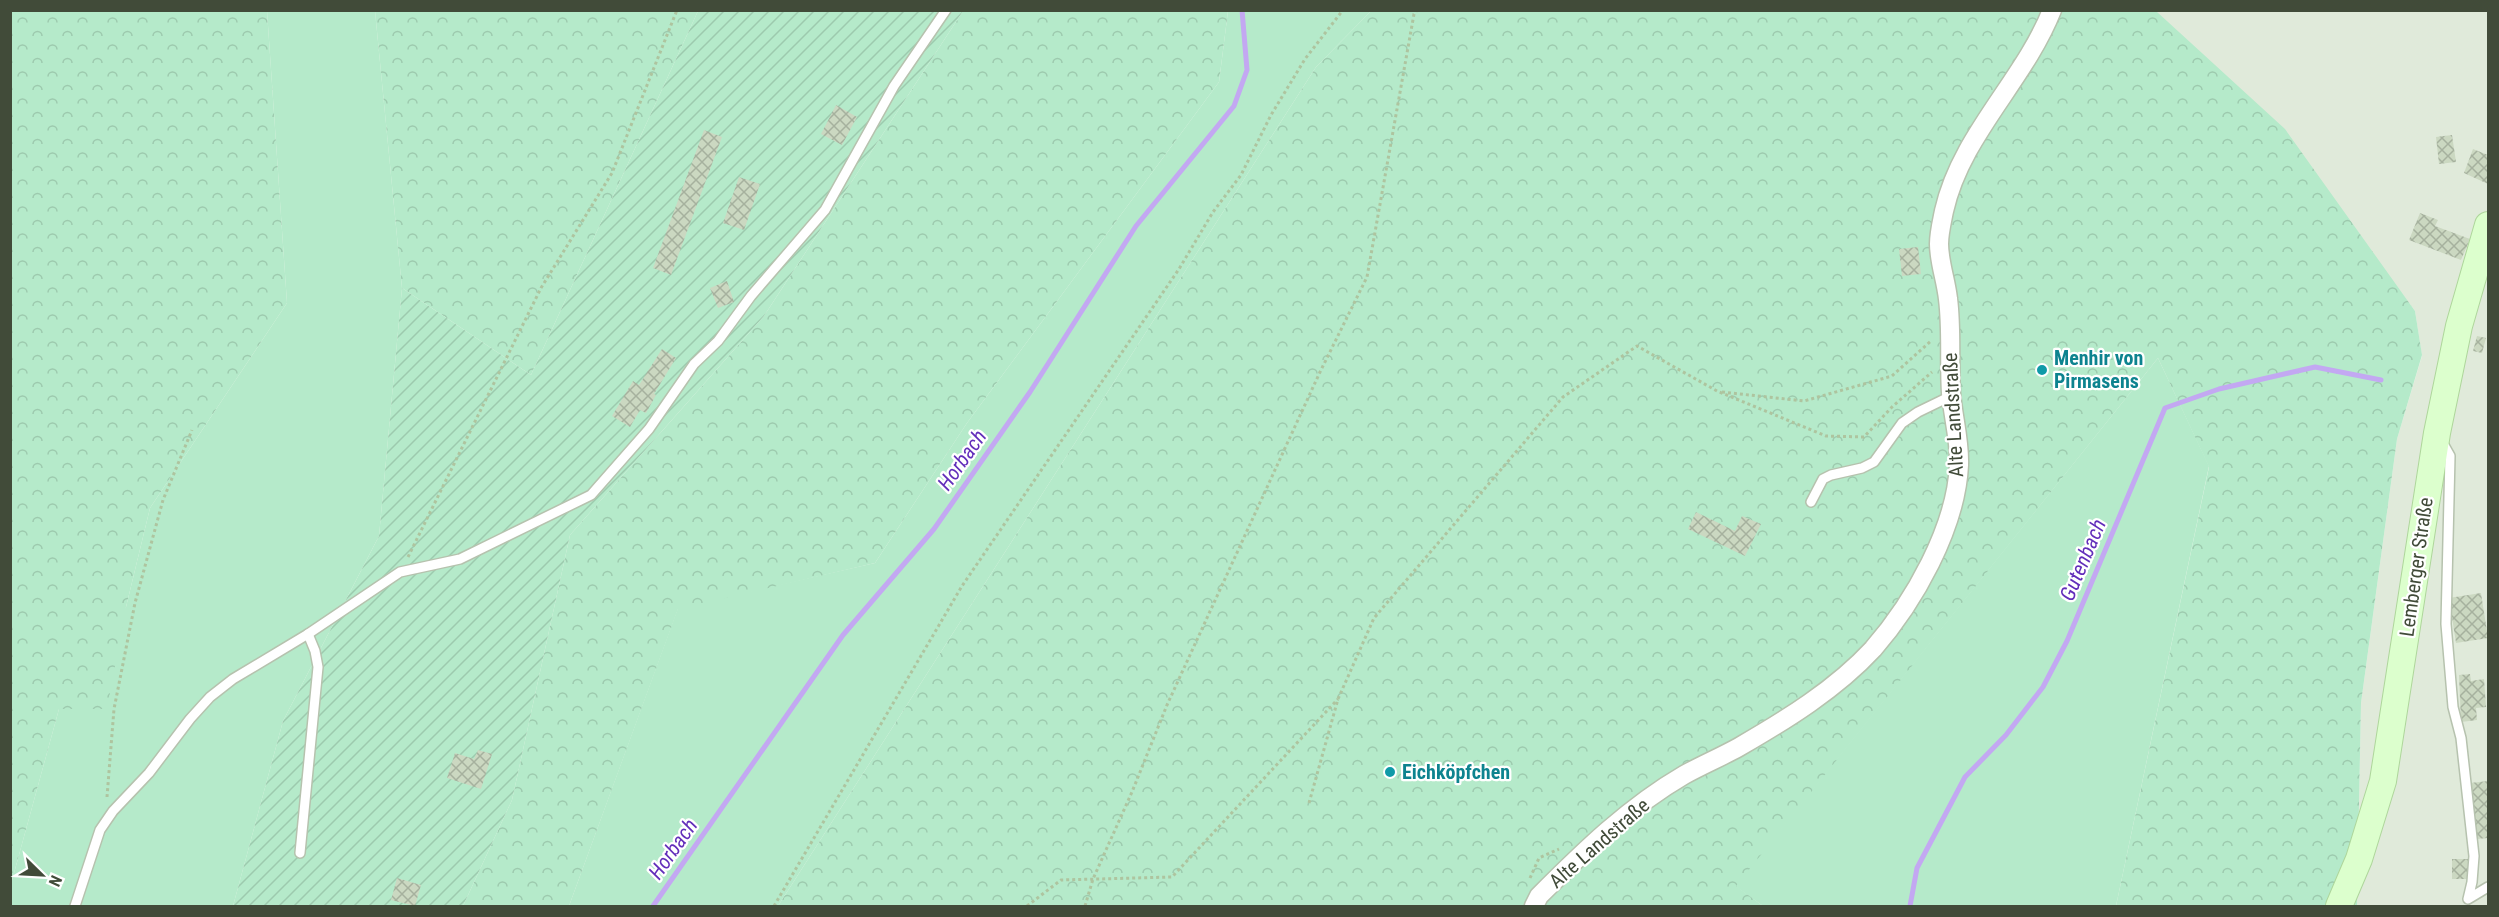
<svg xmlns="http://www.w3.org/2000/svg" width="2499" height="917" font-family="'Roboto Condensed',sans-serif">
  <defs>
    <pattern id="forest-crowns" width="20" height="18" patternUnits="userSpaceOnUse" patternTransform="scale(1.5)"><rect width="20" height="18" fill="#b5eaca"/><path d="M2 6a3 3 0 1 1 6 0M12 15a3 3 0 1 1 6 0" fill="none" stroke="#9dcaae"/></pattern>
    <pattern id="garden-furrows" width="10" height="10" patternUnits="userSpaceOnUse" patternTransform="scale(1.5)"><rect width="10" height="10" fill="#b5eaca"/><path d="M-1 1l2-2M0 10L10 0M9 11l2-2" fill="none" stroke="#9dcaae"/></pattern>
    <pattern id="building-cross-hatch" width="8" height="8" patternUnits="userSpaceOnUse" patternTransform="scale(1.5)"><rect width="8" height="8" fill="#cbd8c1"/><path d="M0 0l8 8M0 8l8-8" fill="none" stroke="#a6b19e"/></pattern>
  </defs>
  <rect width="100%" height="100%" fill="#eff6ec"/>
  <polygon fill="#e0eada" points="2156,11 2488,11 2488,906 2357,906 2361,703 2397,439 2422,356 2415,311 2372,253"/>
  <g fill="#b5eaca">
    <polygon points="267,11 375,11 402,288 379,536 283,721 233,906 11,906 11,884 59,709 126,607 150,508 287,303"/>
    <polygon points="1228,11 1371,11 1316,67 778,906 569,906 678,608 875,563 967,423 1219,82"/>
    <polygon points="2158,358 2209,466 2116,906 1763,906 1735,886"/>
  </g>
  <g fill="url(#forest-crowns)">
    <polygon points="11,10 267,11 287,303 150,508 126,607 107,709 59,709 11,884"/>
    <polygon points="375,11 698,11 531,375 402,288"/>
    <polygon points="963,11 1228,11 1219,82 967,423 875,563 678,609 569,906 463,906 512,800 570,535 764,316"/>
    <polygon points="1371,11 2156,11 2285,129 2415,311 2422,355 2397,439 2361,703 2357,906 2116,906 2209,467 2158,358 1736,886 1763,906 778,906 1316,67"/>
  </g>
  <polygon fill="url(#garden-furrows)" points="698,11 963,11 764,316 570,535 512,800 463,906 233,906 283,721 379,536 402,288 531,375"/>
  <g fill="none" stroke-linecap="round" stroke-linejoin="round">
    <g stroke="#c3a8f2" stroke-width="5">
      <polyline points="653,906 843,635 934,529 1030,392 1136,226 1234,106 1247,70 1242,10"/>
      <polyline points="1910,906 1917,868 1965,777 2006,735 2043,687 2067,641 2165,408 2219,389 2315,367 2381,380"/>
    </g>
  </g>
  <g fill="url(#building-cross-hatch)">
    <polygon points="836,105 857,117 842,145 821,134"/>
    <polygon points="704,130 722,137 671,275 653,268"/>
    <polygon points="2452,135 2456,162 2439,164 2436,137"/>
    <polygon points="2473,149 2488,155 2488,184 2464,173"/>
    <polygon points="739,177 760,184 744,230 723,223"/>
    <polygon points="2420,213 2438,220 2435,226 2470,239 2461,260 2409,240"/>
    <polygon points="1918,247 1921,274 1902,276 1899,249"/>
    <polygon points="727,281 734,302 718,308 710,288"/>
    <polygon points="2477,336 2486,338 2482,353 2473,351"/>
    <polygon points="662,349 676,358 654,394 656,395 646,413 640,410 630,427 612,416 633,381 639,385"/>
    <polygon points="1696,512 1735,531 1742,516 1761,524 1745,556 1688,529"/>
    <polygon points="2481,593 2488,638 2456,643 2449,598"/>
    <polygon points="2470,674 2471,681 2484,679 2486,707 2476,708 2477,720 2461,722 2459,675"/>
    <polygon points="478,750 492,754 481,789 447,778 455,753 474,759"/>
    <polygon points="2488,781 2488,838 2477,839 2470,783"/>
    <polygon points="2452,859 2468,859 2467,879 2452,879"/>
    <polygon points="397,878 421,885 415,906 391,900"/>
  </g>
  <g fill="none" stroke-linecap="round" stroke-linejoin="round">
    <defs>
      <g id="service">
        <polyline points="2441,440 2450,456 2446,624 2453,707 2461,738 2474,856 2472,882 2468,899 2488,887"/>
        <polyline points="1811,502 1823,479 1831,475 1862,468 1874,462 1902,423 1918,412 1951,396"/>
        <polyline points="300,853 318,667 315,651 308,634"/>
        <polyline points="75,906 100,830 113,811 149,773 190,719 210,697 233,679 308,634 400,572 460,559 591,495 649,429 694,364 718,341 751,296 825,210 894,86 946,10"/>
      </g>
      <path id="minor" d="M1534,906L1539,896C1584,851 1629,807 1684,775C1702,765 1721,757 1739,747C1786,720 1836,689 1873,649C1914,602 1956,528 1959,465C1960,441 1953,417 1951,393C1949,362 1952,330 1948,299C1946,280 1939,262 1939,244C1939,233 1942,221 1944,211C1961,135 2024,81 2052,10"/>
      <polyline id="secondary" points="2339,906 2359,859 2383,781 2437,433 2459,326 2488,225"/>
    </defs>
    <use href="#service" stroke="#b6c2ae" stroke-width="12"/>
    <use href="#minor" stroke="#b6c2ae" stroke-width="21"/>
    <use href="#secondary" stroke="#aed69b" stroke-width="28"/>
    <g stroke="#aec49f" stroke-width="3" stroke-dasharray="3 3" stroke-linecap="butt">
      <polyline points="1722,392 1804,401 1892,376 1932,340"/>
      <polyline points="408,557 541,288 612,173 677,10"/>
      <polyline points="107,797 114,709 135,603 163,500 192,430"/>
      <polyline points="1309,803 1338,699 1374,618 1563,397 1637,346 1717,391 1826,436 1864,437 1892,407 1932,372"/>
      <polyline points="1530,878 1539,858 1559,849"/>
      <polyline points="774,906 962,586 1179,269 1213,212 1241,175 1271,115 1305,59 1343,10"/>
      <polyline points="1027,906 1061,880 1172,877 1338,699"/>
      <polyline points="1085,906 1093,879 1132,792 1167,705 1320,372 1367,277 1414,14 1417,10"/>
    </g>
    <use href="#service" stroke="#fff" stroke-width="9"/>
    <use href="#minor" stroke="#fff" stroke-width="18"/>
    <use href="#secondary" stroke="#dcffcd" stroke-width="26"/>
  </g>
  <g fill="#0f9aa8" stroke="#fff" stroke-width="2">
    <circle cx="2042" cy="370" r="6"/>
    <circle cx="1390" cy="772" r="6"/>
  </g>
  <g text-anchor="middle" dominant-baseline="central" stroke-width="4.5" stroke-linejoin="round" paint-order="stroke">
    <g font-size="20" font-weight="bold" fill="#0d838f" stroke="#fff" text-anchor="start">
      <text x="2054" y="358">Menhir von<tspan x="2054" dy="23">Pirmasens</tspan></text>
      <text x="1402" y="772">Eichköpfchen</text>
    </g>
    <g font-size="20" fill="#414b39" stroke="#fff">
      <text transform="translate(1953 415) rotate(-93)">Alte Landstraße</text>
      <text transform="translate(2416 567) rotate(-82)">Lemberger Straße</text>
      <text transform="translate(1599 843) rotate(-41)">Alte Landstraße</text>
    </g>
    <g font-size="21" font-style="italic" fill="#622eba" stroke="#fff">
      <text transform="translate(962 460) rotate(-55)">Horbach</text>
      <text transform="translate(2083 560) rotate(-67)">Gutenbach</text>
      <text transform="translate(673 849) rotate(-55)">Horbach</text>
    </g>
  </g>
  <rect width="2499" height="917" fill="none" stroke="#414b39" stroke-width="24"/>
  <g transform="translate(42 875) rotate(114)" stroke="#ffffff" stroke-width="4.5" paint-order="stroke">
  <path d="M0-4.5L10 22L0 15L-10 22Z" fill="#414b39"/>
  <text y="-9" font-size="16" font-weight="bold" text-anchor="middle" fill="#414b39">N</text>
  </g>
</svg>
